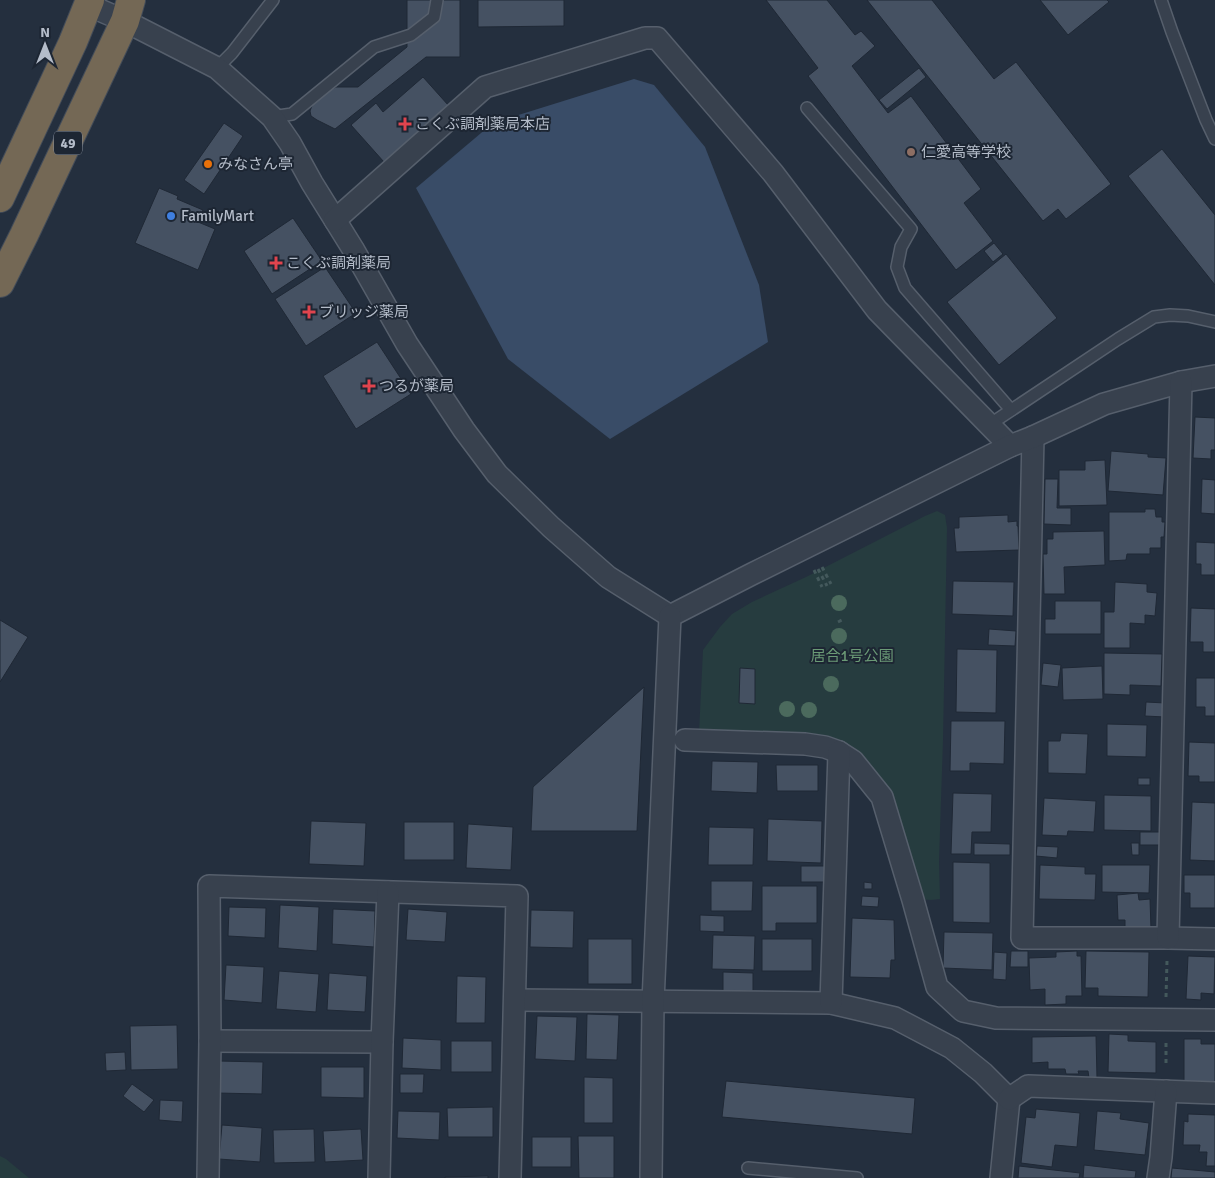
<svg xmlns="http://www.w3.org/2000/svg" width="1215" height="1178" font-family="Signika,'Noto Sans JP',sans-serif">
  <rect width="100%" height="100%" fill="#242f3e"/>
  <g fill="#263c3f">
    <polygon points="937,511 945,515 947,528 943,740 939,861 940,899 931,900 917,899 855,757 699,733 703,650 720,627 732,614 752,602 806,577 925,516"/>
    <polygon points="0,1156 6,1159 29,1178 0,1178"/>
  </g>
  <polygon fill="#394c67" points="634,79 654,85 705,147 759,285 768,342 610,439 508,359 416,188 487,128 512,117"/>
  <g fill="#455162" stroke="#1f2835">
    <polygon points="407,0 460,0 460,57 426,57 335,129 317,120 311,116 310,111 313,103 322,94 336,87 358,87 407,47"/>
    <polygon points="478,0 564,0 564,26 478,27"/>
    <polygon points="766,0 827,0 855,35 861,31 875,46 852,66 888,113 911,96 981,189 964,203 993,241 956,270 808,76 818,68"/>
    <polygon points="867,0 932,0 994,79 1016,62 1111,184 1066,219 1058,209 1043,221"/>
    <polygon points="1040,0 1107,0 1109,2 1068,35"/>
    <polygon points="919,68 926,77 887,109 879,100"/>
    <polygon points="423,77 457,115 392,171 351,125 376,103 383,112"/>
    <polygon points="224,123 243,136 204,194 184,180"/>
    <polygon points="1162,149 1215,215 1215,285 1128,176"/>
    <polygon points="159,188 178,196 177,199 203,210 198,222 215,229 198,270 135,243"/>
    <polygon points="293,218 322,261 272,294 244,251"/>
    <polygon points="994,243 1003,254 993,262 984,251"/>
    <polygon points="1006,254 1057,318 999,365 947,302"/>
    <polygon points="325,267 356,313 306,346 275,299"/>
    <polygon points="377,342 411,394 356,429 323,376"/>
    <polygon points="1195,417 1215,418 1215,450 1211,450 1211,459 1193,458"/>
    <polygon points="1111,451 1148,454 1148,457 1166,458 1163,495 1108,491"/>
    <polygon points="1105,460 1107,505 1059,506 1059,470 1085,470 1085,461"/>
    <polygon points="1045,479 1058,479 1057,508 1071,508 1071,525 1044,524"/>
    <polygon points="1202,479 1215,480 1215,514 1201,513"/>
    <polygon points="1145,509 1155,509 1156,517 1162,517 1162,522 1165,522 1164,537 1161,537 1161,548 1150,548 1150,554 1127,554 1126,560 1109,561 1109,512 1145,512"/>
    <polygon points="1008,515 1008,522 1017,521 1017,526 1018,526 1019,550 956,552 954,528 959,528 959,517"/>
    <polygon points="1104,531 1105,565 1064,567 1065,594 1044,594 1043,554 1047,554 1047,539 1053,539 1053,532"/>
    <polygon points="1196,542 1215,543 1215,575 1201,575 1201,564 1196,564"/>
    <polygon points="953,581 1014,582 1013,616 952,614"/>
    <polygon points="1115,582 1147,584 1147,592 1157,593 1155,616 1145,615 1145,624 1130,623 1130,648 1104,648 1104,612 1114,612"/>
    <polygon points="1055,601 1101,601 1101,634 1045,634 1045,619 1055,619"/>
    <polygon points="1191,608 1215,609 1215,652 1203,652 1203,642 1190,642"/>
    <polygon points="0,620 28,637 0,682"/>
    <polygon points="989,629 1016,631 1015,646 988,645"/>
    <polygon points="957,649 997,650 996,713 956,712"/>
    <polygon points="1104,653 1162,654 1161,686 1130,685 1130,695 1104,694"/>
    <polygon points="1043,663 1061,665 1058,687 1041,685"/>
    <polygon points="1102,666 1103,699 1063,700 1062,668"/>
    <polygon points="740,668 755,669 755,704 739,703"/>
    <polygon points="1196,678 1215,678 1215,716 1205,716 1205,707 1196,707"/>
    <polygon points="644,687 637,831 531,831 533,787"/>
    <polygon points="1146,702 1165,703 1165,717 1145,716"/>
    <polygon points="951,721 1005,721 1004,764 970,763 970,771 950,771"/>
    <polygon points="1107,724 1147,725 1146,757 1107,756"/>
    <polygon points="1061,733 1088,734 1086,774 1048,773 1048,741 1060,741"/>
    <polygon points="1189,742 1215,743 1215,782 1199,782 1199,776 1188,776"/>
    <polygon points="712,761 758,762 757,793 711,791"/>
    <polygon points="776,765 818,765 818,791 777,791"/>
    <rect x="1138" y="778" width="12" height="7"/>
    <polygon points="953,793 992,794 991,832 972,832 971,854 951,854"/>
    <polygon points="1104,795 1151,796 1151,831 1104,830"/>
    <polygon points="1044,798 1096,801 1094,832 1068,831 1067,836 1042,835"/>
    <polygon points="1192,802 1215,803 1215,861 1190,860"/>
    <polygon points="768,819 822,821 821,863 767,861"/>
    <polygon points="311,821 366,823 364,866 309,864"/>
    <rect x="404" y="822" width="50" height="38"/>
    <polygon points="468,824 513,827 511,870 466,868"/>
    <polygon points="709,827 754,828 753,865 708,865"/>
    <rect x="1140" y="832" width="21" height="13"/>
    <polygon points="974,843 1010,844 1010,855 974,855"/>
    <polygon points="1131,843 1139,843 1139,855 1132,855"/>
    <polygon points="1037,846 1058,847 1057,858 1036,856"/>
    <polygon points="953,862 990,863 990,923 953,922"/>
    <polygon points="1040,865 1085,867 1085,874 1096,874 1095,900 1039,899"/>
    <polygon points="1102,865 1150,865 1149,893 1102,892"/>
    <rect x="801" y="866" width="25" height="16"/>
    <polygon points="1184,875 1215,875 1215,908 1190,908 1190,893 1184,893"/>
    <polygon points="711,881 753,881 752,911 711,911"/>
    <polygon points="864,882 872,883 872,889 864,889"/>
    <polygon points="762,886 817,886 817,923 776,923 776,931 762,931"/>
    <polygon points="1138,893 1139,900 1150,899 1151,929 1125,929 1125,920 1118,920 1117,895"/>
    <polygon points="862,896 879,897 878,907 861,906"/>
    <polygon points="280,905 319,907 317,951 278,948"/>
    <polygon points="229,907 266,908 265,938 228,936"/>
    <polygon points="333,909 375,911 374,947 332,944"/>
    <polygon points="408,909 447,912 445,942 406,940"/>
    <polygon points="531,910 574,911 573,948 530,947"/>
    <polygon points="700,915 724,916 724,932 700,931"/>
    <polygon points="852,918 894,920 895,960 891,960 890,978 850,977"/>
    <polygon points="944,932 993,933 992,970 943,968"/>
    <polygon points="713,935 755,936 754,970 712,969"/>
    <rect x="588" y="939" width="44" height="45"/>
    <rect x="762" y="939" width="50" height="32"/>
    <polygon points="1011,951 1028,951 1028,967 1010,967"/>
    <polygon points="1077,951 1077,956 1081,956 1082,996 1066,996 1066,1004 1045,1005 1045,989 1030,990 1029,958 1056,957 1056,952"/>
    <polygon points="1086,951 1149,952 1148,997 1098,996 1098,988 1085,988"/>
    <polygon points="994,952 1007,953 1006,980 993,979"/>
    <polygon points="1188,956 1215,957 1214,994 1201,993 1201,1000 1186,999"/>
    <polygon points="226,965 264,967 262,1003 224,1000"/>
    <polygon points="279,971 319,974 316,1012 276,1009"/>
    <polygon points="723,972 753,973 753,991 723,991"/>
    <polygon points="329,973 367,976 365,1012 327,1010"/>
    <polygon points="457,976 486,977 485,1023 456,1023"/>
    <polygon points="587,1014 619,1015 617,1060 586,1059"/>
    <polygon points="537,1016 577,1017 575,1061 535,1059"/>
    <polygon points="177,1025 178,1069 131,1070 130,1026"/>
    <polygon points="1109,1034 1128,1035 1128,1041 1156,1042 1156,1073 1108,1072"/>
    <polygon points="1096,1036 1097,1078 1089,1078 1088,1071 1078,1071 1079,1074 1066,1074 1065,1069 1048,1069 1048,1062 1032,1063 1032,1037"/>
    <polygon points="403,1038 441,1040 441,1070 402,1068"/>
    <polygon points="1184,1039 1201,1039 1201,1044 1215,1044 1215,1082 1201,1082 1201,1085 1184,1085"/>
    <rect x="451" y="1041" width="41" height="31"/>
    <polygon points="125,1052 126,1070 106,1071 105,1053"/>
    <polygon points="218,1061 263,1062 262,1094 217,1093"/>
    <polygon points="321,1067 364,1067 364,1098 321,1097"/>
    <polygon points="400,1074 424,1074 423,1093 400,1093"/>
    <polygon points="584,1077 613,1078 613,1123 584,1123"/>
    <polygon points="726,1081 915,1098 912,1134 722,1117"/>
    <polygon points="132,1084 154,1100 144,1112 123,1096"/>
    <polygon points="160,1100 183,1101 182,1122 159,1120"/>
    <polygon points="493,1107 493,1137 448,1137 447,1108"/>
    <polygon points="1036,1109 1080,1113 1077,1147 1055,1145 1052,1167 1021,1163 1026,1117 1035,1118"/>
    <polygon points="398,1111 440,1112 439,1140 397,1138"/>
    <polygon points="1097,1111 1121,1113 1120,1119 1149,1123 1145,1155 1094,1150"/>
    <polygon points="1188,1114 1215,1115 1215,1166 1206,1166 1207,1152 1199,1152 1200,1145 1183,1145 1184,1121 1188,1122"/>
    <polygon points="222,1125 262,1128 260,1162 219,1159"/>
    <polygon points="314,1129 315,1162 274,1163 273,1130"/>
    <polygon points="361,1129 363,1160 325,1162 323,1131"/>
    <polygon points="578,1136 614,1136 614,1178 579,1178"/>
    <rect x="532" y="1137" width="39" height="30"/>
    <polygon points="1084,1165 1136,1171 1135,1178 1083,1178"/>
    <polygon points="1019,1166 1080,1173 1079,1178 1018,1178"/>
    <polygon points="1172,1168 1215,1172 1215,1178 1171,1178"/>
    <polygon points="488,1176 488,1178 445,1178 445,1177"/>
  </g>
  <g fill="none" stroke-linecap="round" stroke-linejoin="round">
    <defs>
      <g id="lane">
        <polyline points="1161,0 1172,32 1206,120 1215,139"/>
        <polyline points="217,68 232,53 273,0"/>
        <polyline points="807,108 911,229 901,247 897,267 905,288 1011,410"/>
        <polyline points="272,117 292,114 374,47 411,35 434,17 437,0"/>
        <polyline points="989,425 1118,339 1154,317 1170,315 1188,316 1215,322"/>
        <polyline points="748,1168 857,1178"/>
      </g>
      <g id="street">
        <polyline points="88,5 125,21 217,68 272,117 290,143 312,183 353,249 407,344 464,430 497,474 551,527 608,577 670,616"/>
        <polyline points="335,220 485,87 645,38 657,38 773,173 877,310 1010,446"/>
        <polyline points="1033,437 1022,938 1168,938 1215,939"/>
        <polyline points="670,616 752,574 1010,446 1033,437 1104,404 1181,382 1215,376"/>
        <polyline points="685,740 805,744 825,747 839,752 853,761 882,797 913,900 937,987 963,1011 996,1018 1215,1020"/>
        <polyline points="1168,938 1181,382"/>
        <polyline points="515,1000 831,1003 895,1018 952,1048 983,1073 1009,1099 1001,1178"/>
        <polyline points="831,1003 839,752"/>
        <polyline points="210,1041 382,1042"/>
        <polyline points="1009,1099 1028,1086 1215,1093"/>
        <polyline points="208,1178 210,1041 209,886 517,896 510,1178"/>
        <polyline points="379,1178 382,1042 388,892"/>
        <polyline points="651,1178 653,1002 670,616"/>
        <polyline points="1158,1178 1161,1157 1166,1091"/>
      </g>
      <g id="highway">
        <polyline points="0,198 73,42 90,0"/>
        <polyline points="0,283 24,235 125,21 131,0"/>
      </g>
    </defs>
    <use href="#lane" stroke="#565f6c" stroke-width="14"/>
    <use href="#street" stroke="#565f6c" stroke-width="24"/>
    <use href="#highway" stroke="#434c59" stroke-width="30"/>
    <g stroke="#44595c" stroke-width="3" stroke-dasharray="4 4" stroke-linecap="butt">
      <polyline points="822,567 831,584"/>
      <polyline points="818,569 827,586"/>
      <polyline points="814,570 822,587"/>
      <polyline points="838,622 844,619"/>
      <polyline points="1166,997 1167,961"/>
      <polyline points="1166,1043 1166,1067"/>
    </g>
    <use href="#lane" stroke="#38414e" stroke-width="11"/>
    <use href="#street" stroke="#38414e" stroke-width="21"/>
    <use href="#highway" stroke="#746855" stroke-width="28"/>
  </g>
  <g fill="#4b6a5d">
    <circle cx="839" cy="603" r="8"/>
    <circle cx="839" cy="636" r="8"/>
    <circle cx="831" cy="684" r="8"/>
    <circle cx="787" cy="709" r="8"/>
    <circle cx="809" cy="710" r="8"/>
  </g>
  <g fill="#e0444e" stroke="#1d2633" stroke-width="2">
    <path d="M402.5 116.5h5v5h5v5h-5v5h-5v-5h-5v-5h5z"/>
    <path d="M273.5 255.5h5v5h5v5h-5v5h-5v-5h-5v-5h5z"/>
    <path d="M306.5 304.5h5v5h5v5h-5v5h-5v-5h-5v-5h5z"/>
    <path d="M366.5 378.5h5v5h5v5h-5v5h-5v-5h-5v-5h5z"/>
  </g>
  <circle fill="#8d6e63" stroke="#1d2633" stroke-width="2" cx="911" cy="152" r="5"/>
  <circle fill="#e8710a" stroke="#1d2633" stroke-width="2" cx="208" cy="164" r="5"/>
  <circle fill="#3f7fe0" stroke="#1d2633" stroke-width="2" cx="171" cy="216" r="5"/>
  <g text-anchor="middle" dominant-baseline="central" stroke-width="4" stroke-linejoin="round" paint-order="stroke">
    <rect fill="#1d2633" stroke="#878f9c" stroke-width="1" x="54" y="131.5" width="28" height="23" rx="4"/>
    <g font-size="14" font-weight="bold" fill="#b4bcc9">
      <text x="68" y="143">49</text>
    </g>
    <g font-size="15" fill="#b4bcc9" stroke="#1d2633" text-anchor="start">
      <text x="415" y="124">こくぶ調剤薬局本店</text>
      <text x="921" y="152">仁愛高等学校</text>
      <text x="218" y="164">みなさん亭</text>
      <text x="181" y="216">FamilyMart</text>
      <text x="286" y="263">こくぶ調剤薬局</text>
      <text x="319" y="312">ブリッジ薬局</text>
      <text x="379" y="386">つるが薬局</text>
    </g>
    <g font-size="15" fill="#6b9a76" stroke="#1d2633">
      <text x="852" y="656">居合1号公園</text>
    </g>
  </g>
  <g transform="translate(45 45)" stroke="#1d2633" stroke-width="4" paint-order="stroke">
  <path d="M0-4L9 19L0 12L-9 19Z" fill="#b4bcc9"/>
  <text y="-8" font-size="14" font-weight="bold" text-anchor="middle" fill="#b4bcc9">N</text>
  </g>
</svg>
